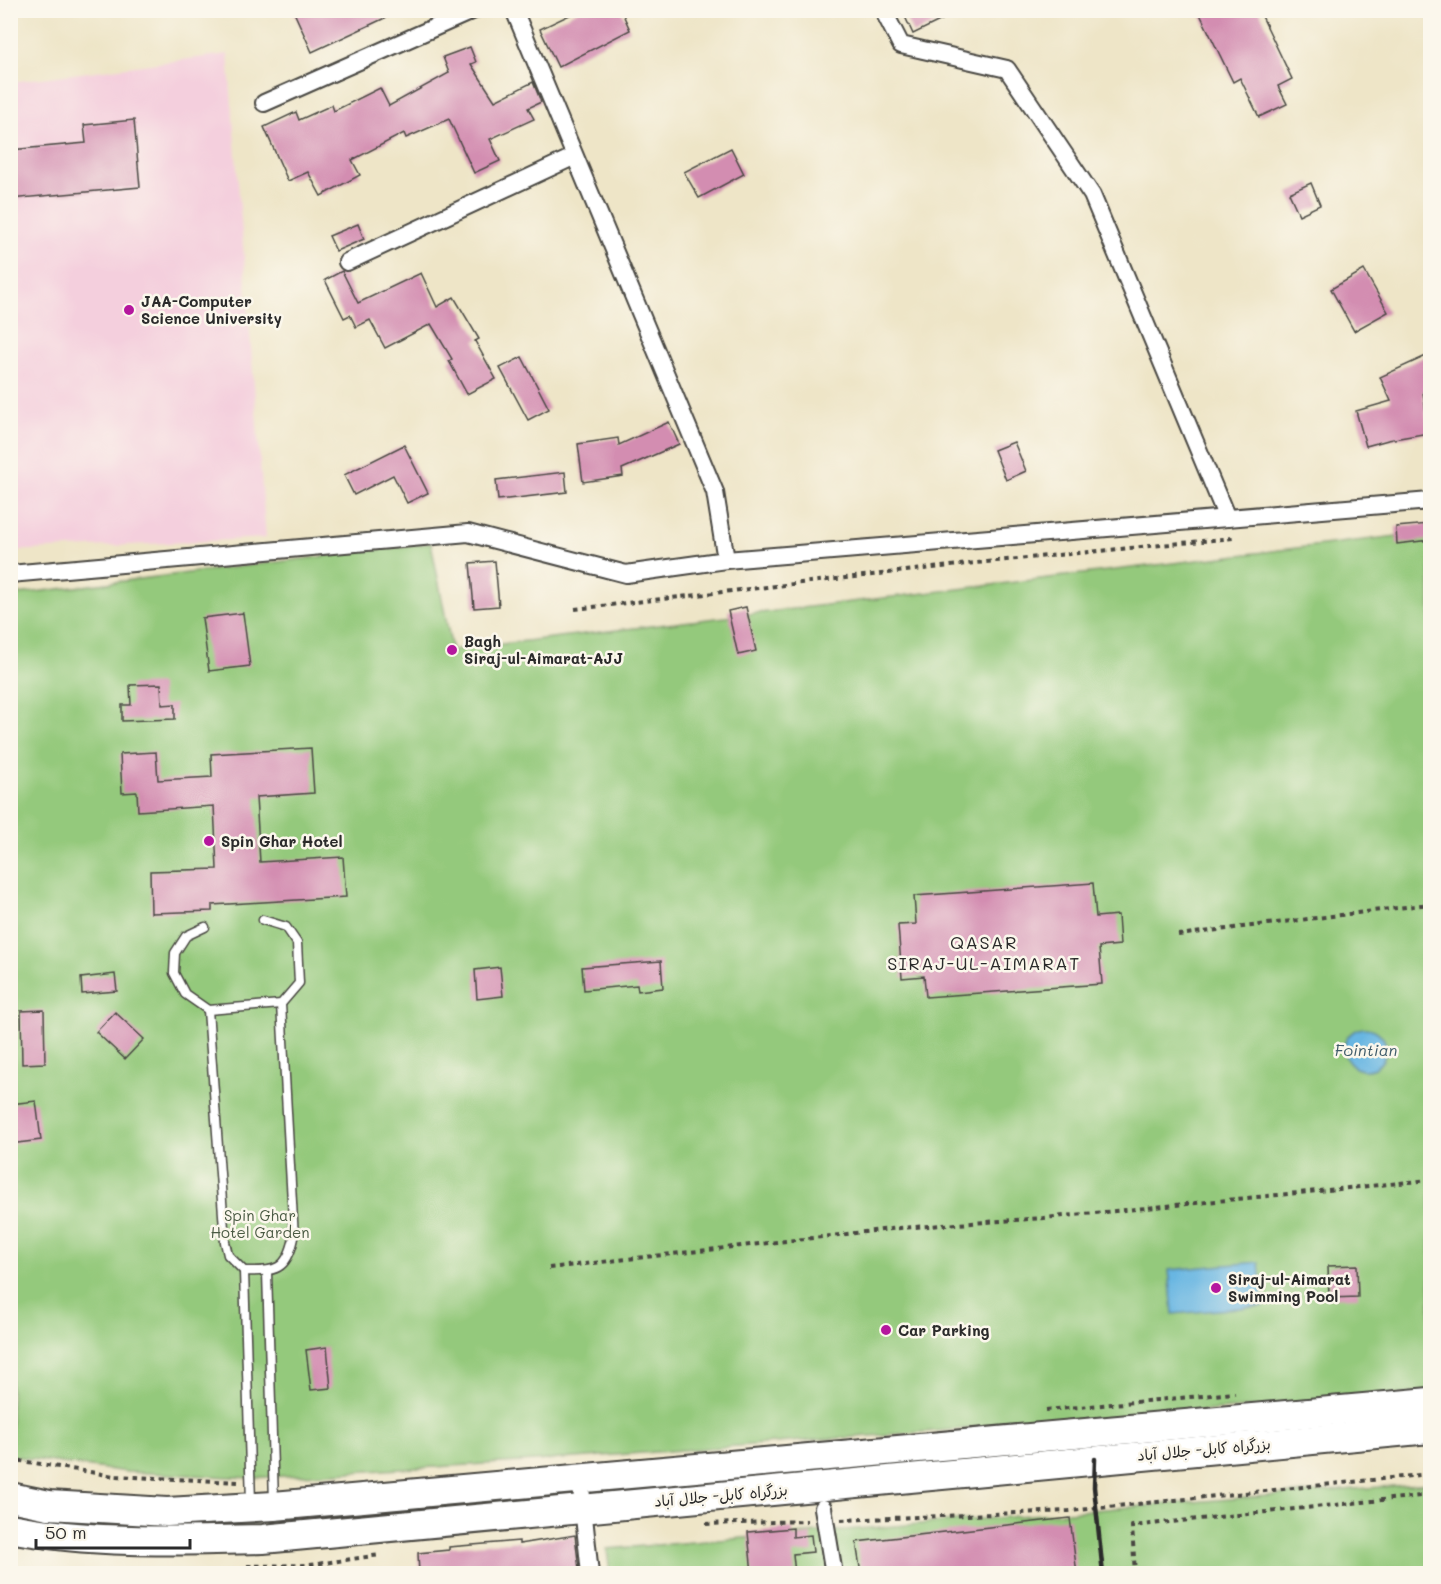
<svg xmlns="http://www.w3.org/2000/svg" width="1441" height="1584" font-family="Mali,'Playpen Sans Arabic',sans-serif">
  <rect width="100%" height="100%" fill="#fbf7ec"/>
  <filter id="ink" filterUnits="userSpaceOnUse"><feTurbulence type="fractalNoise" baseFrequency=".0167" numOctaves="2"/><feDisplacementMap in="SourceGraphic" scale="12" xChannelSelector="R" yChannelSelector="G"/><feConvolveMatrix kernelMatrix="1 2 1 2 8 2 1 2 1" color-interpolation-filters="sRGB"/></filter>
  <filter id="wash" filterUnits="userSpaceOnUse"><feTurbulence type="fractalNoise" baseFrequency=".008" numOctaves="4" result="noise"/><feDisplacementMap in="SourceGraphic" scale="24" xChannelSelector="R" yChannelSelector="G"/><feGaussianBlur stdDeviation="1.35" result="paint"/><feColorMatrix in="noise" values="0 0 0 0 0 0 0 0 0 0 0 0 0 0 0 0 0 1.4 0 .05"/><feComposite in="paint" operator="in"/></filter>
  <g filter="url(#wash)">
    <rect width="100%" height="100%" fill="#eee5c7"/>
    <polygon fill="#f4cfdd" points="228,54 266,538 11,551 11,82"/>
    <g fill="#94c97b" stroke="#607a53" stroke-width="1.5">
      <polygon points="1430,532 1430,1392 1286,1405 535,1461 251,1478 127,1472 11,1456 11,595 431,543 452,650"/>
      <polygon points="1430,1483 1430,1573 610,1574 607,1549"/>
    </g>
    <g fill="#68b6e2" stroke="#4a7086" stroke-width="1.5">
      <circle cx="1365" cy="1049" r="21"/>
      <polygon points="1259,1262 1263,1306 1173,1314 1169,1270"/>
    </g>
    <g id="blocks">
      <g fill="#d38db1">
        <polygon points="293,10 402,10 312,52"/>
        <polygon points="580,10 621,10 630,30 558,67 540,29"/>
        <polygon points="902,10 962,10 913,34"/>
        <polygon points="1198,10 1259,10 1292,79 1278,86 1287,104 1259,117 1240,78 1233,82"/>
        <polygon points="470,47 476,62 471,64 495,101 533,82 541,102 528,108 534,119 490,139 500,161 474,173 449,119 406,138 404,133 352,160 360,175 321,196 308,172 288,181 264,127 296,112 299,120 332,105 334,111 380,88 389,106 449,73 443,57"/>
        <polygon points="134,120 140,187 10,199 10,150 86,143 84,125"/>
        <polygon points="731,148 744,174 699,198 684,172"/>
        <polygon points="1311,183 1320,205 1299,215 1289,193"/>
        <polygon points="358,224 364,239 336,251 329,236"/>
        <polygon points="1364,270 1388,312 1354,331 1331,289"/>
        <polygon points="342,271 358,303 421,273 437,307 454,297 479,339 475,341 496,379 467,394 449,361 452,359 431,324 385,348 370,320 356,327 350,315 344,318 325,280"/>
        <polygon points="1426,356 1431,365 1431,388 1423,392 1429,433 1388,440 1366,446 1356,411 1391,401 1380,377"/>
        <polygon points="522,357 549,409 528,420 500,368"/>
        <polygon points="669,422 679,444 622,469 623,476 583,482 578,444 618,438 619,445"/>
        <polygon points="1014,442 1026,471 1006,480 994,450"/>
        <polygon points="404,445 428,493 407,503 393,475 354,495 344,475"/>
        <polygon points="565,472 567,492 498,500 496,480"/>
        <polygon points="1429,524 1430,540 1397,544 1396,527"/>
        <polygon points="495,561 499,606 474,608 470,563"/>
        <polygon points="746,607 756,651 738,655 728,611"/>
        <polygon points="243,613 250,666 209,671 202,618"/>
        <polygon points="161,684 162,705 175,704 175,719 122,721 122,705 131,705 130,685"/>
        <polygon points="311,748 314,793 256,797 260,862 343,857 346,897 212,905 212,911 151,913 150,871 217,869 214,806 138,811 137,792 122,793 120,754 156,752 158,780 212,777 211,754"/>
        <polygon points="1093,883 1096,917 1118,915 1120,945 1099,947 1102,984 926,997 924,976 902,978 898,925 916,924 914,896"/>
        <polygon points="661,961 663,988 638,991 637,985 584,990 582,967"/>
        <polygon points="500,967 503,996 477,999 475,970"/>
        <polygon points="115,974 117,991 82,994 81,978"/>
        <polygon points="44,1010 45,1063 22,1064 21,1011"/>
        <polygon points="115,1012 144,1039 125,1059 96,1032"/>
        <polygon points="36,1101 41,1140 10,1144 10,1104"/>
        <polygon points="1357,1265 1358,1297 1329,1298 1328,1266"/>
        <polygon points="327,1347 331,1388 311,1390 306,1350"/>
        <polygon points="1070,1518 1077,1574 861,1574 856,1542"/>
        <polygon points="793,1528 793,1537 811,1535 813,1552 793,1554 795,1574 752,1574 748,1532"/>
        <polygon points="575,1535 579,1570 561,1574 419,1574 418,1553 449,1550 449,1547 519,1541 519,1544"/>
      </g>
    </g>
  </g>
  <g filter="url(#ink)">
    <use href="#blocks" fill-opacity="0" stroke="#484742" stroke-width="1.5"/>
    <g fill="none" stroke-linecap="round" stroke-linejoin="round">
      <defs>
        <g id="service">
          <polyline points="205,927 186,936 175,953 174,973 185,994 208,1010 281,1004 299,983 297,943 286,927 263,920"/>
          <path d="M208,1010L225,1242L228,1255L244,1271C276,1272 287,1270 294,1238L281,1004"/>
          <polyline points="244,1271 251,1502"/>
          <polyline points="267,1272 274,1502"/>
        </g>
        <g id="minor">
          <polyline points="514,10 715,492 726,560"/>
          <polyline points="883,10 901,45 1007,69 1092,195 1227,518"/>
          <polyline points="264,103 474,10"/>
          <polyline points="347,262 573,157"/>
          <polyline points="10,574 468,533 626,574 726,560 1430,501"/>
          <polyline points="580,1478 590,1574"/>
          <polyline points="823,1508 834,1574"/>
        </g>
        <g id="trunk">
          <polyline points="10,1497 49,1505 167,1512 274,1506 1430,1402"/>
          <path d="M10,1528C94,1544 179,1541 263,1539L1430,1429"/>
        </g>
      </defs>
      <use href="#service" stroke="#484742" stroke-width="11"/>
      <use href="#minor" stroke="#484742" stroke-width="20"/>
      <use href="#trunk" stroke="#484742" stroke-width="32"/>
      <g stroke="#484742" stroke-width="4" stroke-dasharray="4.5 4.5" stroke-linecap="butt">
        <polyline points="575,609 976,563 1233,538"/>
        <polyline points="1178,935 1430,904"/>
        <polyline points="549,1268 900,1228 1044,1218 1430,1180"/>
        <polyline points="1046,1410 1235,1393"/>
        <polyline points="10,1459 114,1476 238,1482"/>
        <polyline points="841,1520 1069,1511 1430,1474"/>
        <polyline points="706,1524 807,1521"/>
        <polyline points="247,1566 310,1565 380,1555"/>
        <polyline points="1135,1574 1132,1526 1430,1495"/>
      </g>
      <use href="#service" stroke="#fff" stroke-width="8"/>
      <use href="#minor" stroke="#fff" stroke-width="16"/>
      <use href="#trunk" stroke="#fff" stroke-width="28"/>
      <polyline stroke="#2b2b2b" stroke-width="4.5" points="1095,1459 1094,1487 1103,1574"/>
    </g>
  </g>
  <g fill="#b5179e" stroke="#fbf7ec" stroke-width="2">
    <circle cx="129" cy="310" r="6"/>
    <circle cx="452" cy="650" r="6"/>
    <circle cx="209" cy="841" r="6"/>
    <circle cx="1216" cy="1288" r="6"/>
    <circle cx="886" cy="1330" r="6"/>
  </g>
  <g text-anchor="middle" dominant-baseline="central" stroke-width="5" stroke-linejoin="round" paint-order="stroke">
    <g font-size="15" font-weight="bold" fill="#2b2b2b" stroke="#fbf7ec" text-anchor="start">
      <text x="141" y="301">JAA-Computer<tspan x="141" dy="17">Science University</tspan></text>
      <text x="464" y="641">Bagh<tspan x="464" dy="17">Siraj-ul-Aimarat-AJJ</tspan></text>
      <text x="221" y="841">Spin Ghar Hotel</text>
      <text x="1228" y="1279">Siraj-ul-Aimarat<tspan x="1228" dy="17">Swimming Pool</tspan></text>
      <text x="898" y="1330">Car Parking</text>
    </g>
    <g font-size="15" fill="#4a5a43" stroke="#fbf7ec">
      <text x="260" y="1215">Spin Ghar<tspan x="260" dy="17">Hotel Garden</tspan></text>
    </g>
    <g font-size="15" fill="#2b2b2b" stroke="#fbf7ec">
      <text transform="translate(1204 1449) rotate(-5)">بزرگراه کابل- جلال آباد</text>
      <text transform="translate(721 1495) rotate(-5)">بزرگراه کابل- جلال آباد</text>
    </g>
    <g font-size="16" font-style="italic" fill="#405c6b" stroke="#fbf7ec">
      <text x="1366" y="1049">Fointian</text>
    </g>
    <g font-size="18" letter-spacing="1.5" fill="#2b2b2b" stroke="#fbf7ec">
      <text x="984" y="942">QASAR<tspan x="984" dy="21">SIRAJ-UL-AIMARAT</tspan></text>
    </g>
  </g>
  <rect width="1441" height="1584" fill="none" stroke="#fbf7ec" stroke-width="36"/>
  <path d="M36 1539v9h154v-9" fill="none" stroke="#2b2b2b" stroke-width="3"/>
  <text x="45" y="1539" font-size="18" fill="#2b2b2b" stroke="#fbf7ec" stroke-width="4.5" paint-order="stroke">50 m</text>
</svg>
